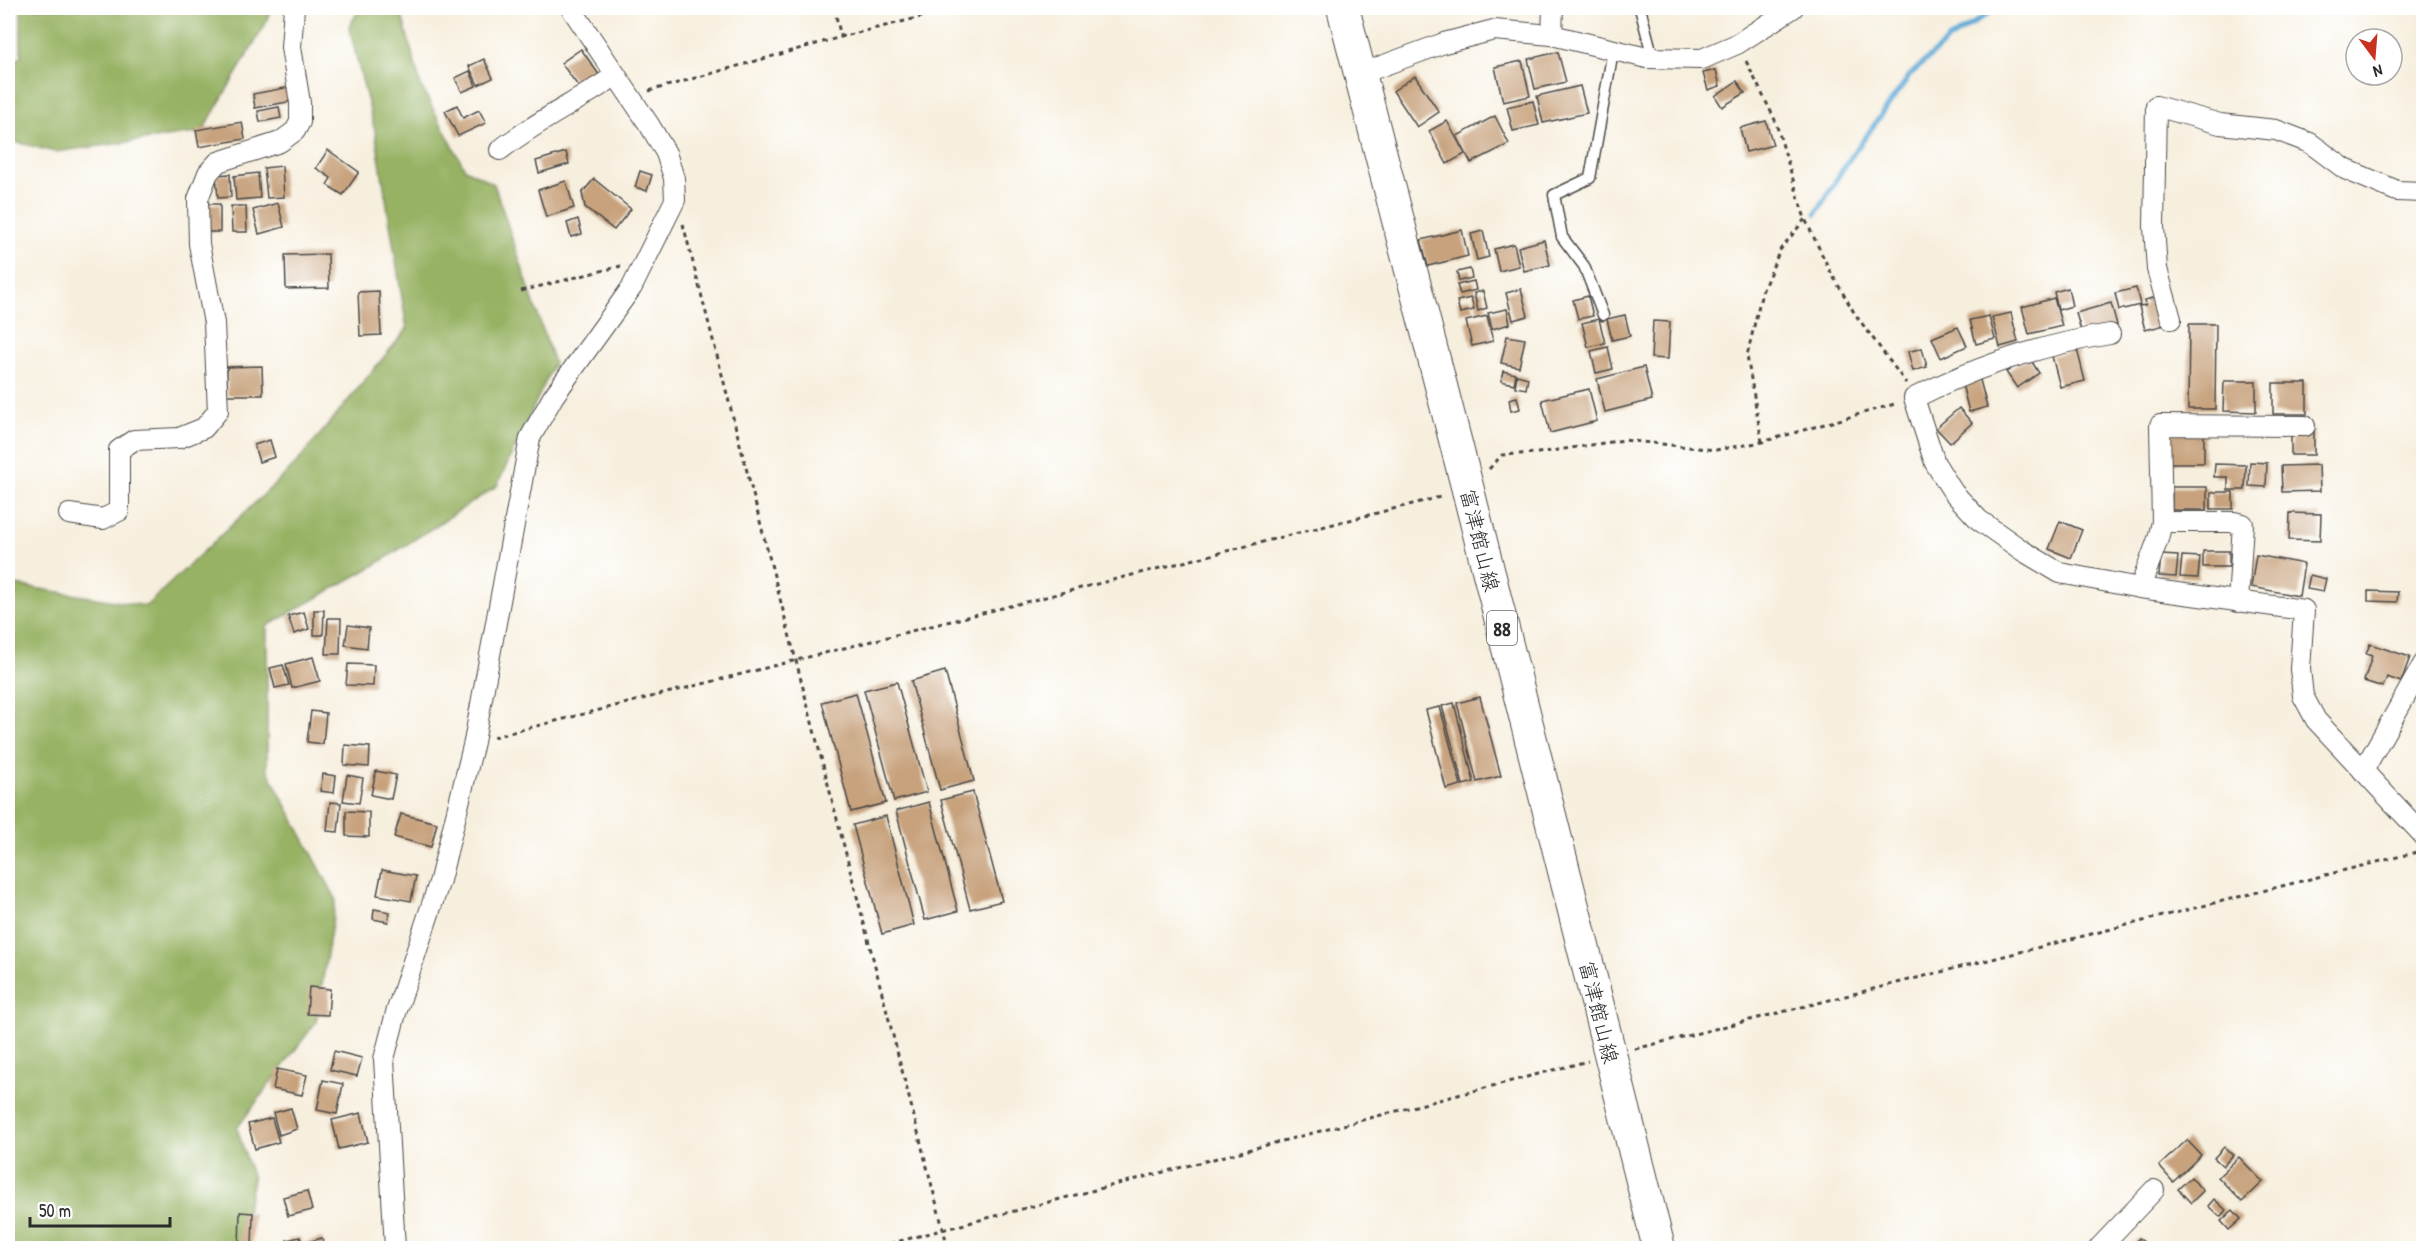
<svg xmlns="http://www.w3.org/2000/svg" width="2431" height="1256" font-family="'Patrick Hand','Klee One',sans-serif">
  <rect width="100%" height="100%" fill="#fff"/>
  <filter id="ink" filterUnits="userSpaceOnUse"><feTurbulence type="fractalNoise" baseFrequency=".0167" numOctaves="2"/><feDisplacementMap in="SourceGraphic" scale="12" xChannelSelector="R" yChannelSelector="G"/><feConvolveMatrix kernelMatrix="1 2 1 2 8 2 1 2 1" color-interpolation-filters="sRGB"/></filter>
  <filter id="wash" filterUnits="userSpaceOnUse"><feTurbulence type="fractalNoise" baseFrequency=".008" numOctaves="4" result="noise"/><feDisplacementMap in="SourceGraphic" scale="24" xChannelSelector="R" yChannelSelector="G"/><feGaussianBlur stdDeviation="1.35" result="paint"/><feColorMatrix in="noise" values="0 0 0 0 0 0 0 0 0 0 0 0 0 0 0 0 0 1.4 0 .05"/><feComposite in="paint" operator="in"/></filter>
  <g filter="url(#wash)">
    <rect width="100%" height="100%" fill="#f7efde"/>
    <g fill="#97b263" stroke="#616e47" stroke-width="1.5">
      <polygon points="21,8 271,8 265,25 202,132 55,152 8,140 8,69 21,56"/>
      <polygon points="360,8 400,8 421,86 465,169 494,184 554,363 497,486 375,565 267,626 267,769 336,899 316,1022 237,1128 253,1179 239,1248 8,1248 8,584 146,606 295,465 407,329 375,131 349,27"/>
    </g>
    <g fill="none" stroke-linecap="round" stroke-linejoin="round">
      <polyline stroke="#5ca9d5" stroke-width="5" points="1816,214 1844,167 1910,75 1948,40 1997,8"/>
    </g>
    <g id="blocks">
      <g fill="#c7a27d">
        <polygon points="581,49 600,76 581,90 561,63"/>
        <polygon points="1558,52 1566,82 1535,89 1528,59"/>
        <polygon points="484,59 493,78 478,85 469,66"/>
        <polygon points="1522,61 1530,96 1503,102 1495,67"/>
        <polygon points="1716,70 1720,86 1708,90 1703,73"/>
        <polygon points="470,71 476,86 462,92 455,78"/>
        <polygon points="1415,76 1439,112 1417,127 1393,91"/>
        <polygon points="1737,81 1745,93 1722,107 1715,96"/>
        <polygon points="1580,86 1587,113 1543,123 1537,96"/>
        <polygon points="290,87 293,101 255,108 253,94"/>
        <polygon points="1533,101 1539,125 1513,131 1507,107"/>
        <polygon points="457,105 463,118 479,110 486,123 458,136 445,111"/>
        <polygon points="279,107 281,118 260,122 258,111"/>
        <polygon points="1495,116 1509,144 1471,163 1457,136"/>
        <polygon points="1447,121 1465,154 1447,164 1429,131"/>
        <polygon points="1766,121 1773,145 1746,152 1740,128"/>
        <polygon points="242,122 245,139 199,147 196,130"/>
        <polygon points="328,150 359,172 343,195 327,185 331,178 316,168"/>
        <polygon points="566,152 569,164 539,173 536,161"/>
        <polygon points="282,166 284,197 267,198 264,168"/>
        <polygon points="640,171 652,175 647,191 635,187"/>
        <polygon points="258,173 260,198 236,200 234,176"/>
        <polygon points="230,174 231,197 218,198 216,175"/>
        <polygon points="594,179 631,209 614,230 585,207 582,193"/>
        <polygon points="566,181 574,208 546,217 538,190"/>
        <polygon points="278,203 284,227 259,234 253,210"/>
        <rect x="205" y="204" width="15" height="28"/>
        <polygon points="231,206 246,206 247,232 232,232"/>
        <polygon points="578,219 582,234 571,237 567,223"/>
        <polygon points="1462,230 1468,256 1428,266 1421,240"/>
        <polygon points="1483,231 1489,257 1477,260 1471,234"/>
        <polygon points="1544,240 1550,265 1524,271 1518,247"/>
        <polygon points="1514,244 1519,266 1499,271 1494,249"/>
        <polygon points="328,254 329,288 286,289 285,255"/>
        <polygon points="1470,269 1472,278 1459,281 1457,272"/>
        <polygon points="1474,281 1476,290 1460,294 1457,285"/>
        <polygon points="2068,288 2072,306 2058,310 2054,292"/>
        <polygon points="2136,288 2140,305 2119,310 2115,293"/>
        <polygon points="1521,289 1528,316 1513,320 1506,293"/>
        <polygon points="379,291 381,335 360,336 358,292"/>
        <polygon points="1483,291 1487,308 1478,311 1474,293"/>
        <polygon points="1588,296 1593,316 1578,319 1573,300"/>
        <polygon points="2157,297 2165,325 2145,330 2139,306 2146,305 2145,300"/>
        <polygon points="1471,298 1474,310 1460,313 1457,301"/>
        <polygon points="2054,298 2062,326 2029,334 2022,307"/>
        <polygon points="2111,303 2117,325 2082,334 2076,313"/>
        <polygon points="1507,309 1510,324 1492,329 1488,313"/>
        <polygon points="2011,313 2018,342 2000,347 1992,317"/>
        <polygon points="1625,315 1630,336 1612,340 1607,319"/>
        <polygon points="1487,316 1493,341 1472,346 1466,321"/>
        <polygon points="1989,316 1995,339 1976,344 1970,320"/>
        <polygon points="1599,319 1605,343 1588,347 1582,323"/>
        <polygon points="1653,321 1670,322 1668,359 1651,358"/>
        <polygon points="2189,324 2216,324 2215,409 2188,409"/>
        <polygon points="1958,327 1967,346 1941,358 1932,338"/>
        <polygon points="1507,336 1525,339 1519,367 1501,363"/>
        <polygon points="1608,347 1613,369 1596,373 1591,351"/>
        <polygon points="1922,348 1927,367 1913,371 1908,352"/>
        <polygon points="2077,349 2085,381 2060,387 2052,356"/>
        <polygon points="2029,357 2039,373 2017,388 2006,372"/>
        <polygon points="262,366 263,395 227,395 227,367"/>
        <polygon points="1644,367 1652,400 1605,412 1597,379"/>
        <polygon points="1503,371 1516,374 1514,384 1501,381"/>
        <polygon points="1517,375 1528,378 1526,389 1515,387"/>
        <polygon points="1979,376 1987,407 1969,412 1961,380"/>
        <polygon points="2224,381 2256,381 2256,412 2223,411"/>
        <rect x="2273" y="383" width="34" height="31"/>
        <polygon points="1589,389 1597,421 1550,433 1542,400"/>
        <polygon points="1517,397 1520,409 1511,411 1509,399"/>
        <polygon points="1959,408 1972,423 1950,443 1936,428"/>
        <polygon points="2314,430 2314,455 2291,455 2291,431"/>
        <polygon points="2169,432 2204,432 2204,463 2170,463"/>
        <polygon points="270,440 275,457 259,462 254,445"/>
        <polygon points="2250,462 2267,463 2266,487 2249,486"/>
        <polygon points="2215,464 2246,465 2245,490 2228,490 2228,477 2214,477"/>
        <polygon points="2319,465 2320,491 2282,492 2281,466"/>
        <rect x="2172" y="487" width="35" height="23"/>
        <rect x="2211" y="492" width="22" height="17"/>
        <polygon points="2290,513 2321,514 2320,541 2289,540"/>
        <polygon points="2060,521 2082,530 2071,558 2049,549"/>
        <rect x="2203" y="551" width="26" height="16"/>
        <polygon points="2161,555 2178,556 2176,577 2159,576"/>
        <polygon points="2256,555 2304,564 2299,596 2251,587"/>
        <polygon points="2182,556 2200,557 2198,578 2180,577"/>
        <polygon points="2310,575 2326,579 2323,592 2307,589"/>
        <polygon points="2368,591 2398,592 2397,602 2368,601"/>
        <polygon points="314,610 324,610 323,635 314,635"/>
        <polygon points="304,612 309,629 294,634 288,616"/>
        <polygon points="328,618 341,618 340,654 326,654"/>
        <polygon points="348,625 369,628 367,648 345,645"/>
        <polygon points="2370,644 2410,657 2401,682 2387,677 2383,687 2364,681 2372,656 2366,654"/>
        <polygon points="313,657 320,681 292,688 286,664"/>
        <polygon points="348,664 374,665 373,686 346,685"/>
        <polygon points="283,665 289,685 275,688 270,668"/>
        <polygon points="945,671 974,781 940,790 911,681"/>
        <polygon points="897,682 927,792 894,801 864,690"/>
        <polygon points="856,693 886,803 851,812 822,702"/>
        <polygon points="1480,697 1501,776 1477,782 1457,703"/>
        <polygon points="1454,703 1474,782 1463,785 1442,706"/>
        <polygon points="1440,707 1461,785 1446,789 1426,710"/>
        <polygon points="311,711 326,713 323,744 307,742"/>
        <polygon points="345,745 370,747 369,767 344,765"/>
        <polygon points="376,771 396,775 391,799 371,795"/>
        <polygon points="323,774 336,776 334,793 320,791"/>
        <polygon points="347,775 363,778 359,803 343,801"/>
        <polygon points="973,792 1002,901 970,909 941,800"/>
        <polygon points="330,802 341,803 338,832 327,831"/>
        <polygon points="929,802 958,911 925,920 896,811"/>
        <polygon points="346,811 369,812 369,837 346,836"/>
        <polygon points="401,814 437,823 431,847 394,837"/>
        <polygon points="886,816 914,925 882,934 853,825"/>
        <polygon points="382,870 416,876 411,901 377,895"/>
        <polygon points="374,909 390,912 388,922 373,919"/>
        <polygon points="309,987 330,989 328,1015 307,1014"/>
        <polygon points="334,1051 362,1058 357,1076 330,1070"/>
        <polygon points="277,1069 307,1075 302,1095 273,1089"/>
        <polygon points="323,1080 343,1084 337,1114 317,1110"/>
        <polygon points="291,1108 297,1129 279,1135 273,1113"/>
        <polygon points="361,1113 368,1142 339,1149 332,1120"/>
        <polygon points="272,1118 279,1142 255,1149 248,1124"/>
        <polygon points="2187,1140 2201,1155 2173,1182 2159,1166"/>
        <polygon points="2224,1147 2233,1155 2223,1166 2214,1158"/>
        <polygon points="2239,1157 2263,1182 2242,1202 2218,1177"/>
        <polygon points="2191,1177 2203,1191 2191,1203 2178,1189"/>
        <polygon points="307,1191 312,1210 288,1216 283,1197"/>
        <polygon points="2214,1199 2226,1210 2220,1217 2208,1206"/>
        <polygon points="2233,1210 2241,1219 2229,1230 2221,1221"/>
        <polygon points="240,1212 253,1213 252,1248 239,1247"/>
        <polygon points="300,1237 304,1248 290,1248 287,1240"/>
        <polygon points="322,1238 325,1248 306,1248 304,1243"/>
        <polygon points="2139,1238 2150,1248 2129,1248"/>
      </g>
    </g>
  </g>
  <g filter="url(#ink)">
    <use href="#blocks" fill-opacity="0" stroke="#4a4846" stroke-width="1.5"/>
    <g fill="none" stroke-linecap="round" stroke-linejoin="round">
      <defs>
        <g id="service">
          <polyline points="1640,8 1653,58"/>
          <polyline points="1603,315 1584,266 1562,237 1554,195 1590,178 1613,51"/>
        </g>
        <g id="minor">
          <polyline points="1552,35 1553,8"/>
          <polyline points="1360,74 1444,43 1494,30 1552,35 1647,58 1702,59 1737,44 1793,8"/>
          <path d="M500,150C536,121 578,102 616,75"/>
          <polyline points="2171,319 2157,269 2154,227 2156,106 2220,124 2276,130 2310,143 2345,169 2397,191 2424,192"/>
          <path d="M2110,334C2041,345 1975,367 1914,398L1935,463L1953,492L1979,520L2023,551L2060,573L2140,588L2304,610L2300,669L2303,696L2316,720L2424,836"/>
          <polyline points="69,514 103,519 119,511 119,450 134,440 179,438 204,428 218,411 214,323 199,244 198,199 208,173 218,162 280,142 295,131 300,122 300,103 291,47 294,8"/>
          <polyline points="2162,522 2234,522 2243,524 2238,602"/>
          <polyline points="2140,588 2158,539 2162,522 2160,425 2305,426"/>
          <polyline points="2363,771 2424,663"/>
          <polyline points="395,1248 384,1059 396,1013 440,880 474,742 530,438 553,397 632,287 675,200 674,178 666,153 650,126 571,8"/>
          <polyline points="2099,1248 2154,1190"/>
        </g>
        <polyline id="primary" points="1343,8 1468,490 1659,1248"/>
      </defs>
      <use href="#service" stroke="#4a4846" stroke-width="13"/>
      <use href="#minor" stroke="#4a4846" stroke-width="22"/>
      <use href="#primary" stroke="#4a4846" stroke-width="34"/>
      <g stroke="#4a4846" stroke-width="3" stroke-dasharray="4.5 4.5" stroke-linecap="butt">
        <polyline points="834,8 841,37"/>
        <polyline points="1746,61 1775,120 1805,219 1830,271 1855,314 1906,383"/>
        <polyline points="649,91 841,37 957,8"/>
        <polyline points="683,224 948,1248"/>
        <polyline points="521,291 621,266"/>
        <polyline points="1762,442 1747,356 1762,292 1780,250 1805,219"/>
        <polyline points="1489,469 1502,455 1538,453 1624,440 1716,450 1762,442 1898,403"/>
        <polyline points="493,737 1444,496"/>
        <polyline points="1635,1049 2417,852"/>
        <polyline points="873,1248 1588,1061"/>
      </g>
      <use href="#service" stroke="#fff" stroke-width="10"/>
      <use href="#minor" stroke="#fff" stroke-width="20"/>
      <use href="#primary" stroke="#fff" stroke-width="32"/>
    </g>
  </g>
  <g text-anchor="middle" dominant-baseline="central" stroke-width="5" stroke-linejoin="round" paint-order="stroke">
    <rect fill="#fff" stroke="#6b6b6b" stroke-width="1.5" x="1487" y="611" width="30" height="34" rx="4.5"/>
    <g font-size="20" font-weight="bold" fill="#2b2b2b">
      <text x="1502" y="628">88</text>
    </g>
    <g font-size="21" fill="#2b2b2b" stroke="#fff">
      <text transform="translate(1480 540) rotate(76)">富津館山線</text>
      <text transform="translate(1599 1012) rotate(76)">富津館山線</text>
    </g>
  </g>
  <rect width="2431" height="1256" fill="none" stroke="#fff" stroke-width="30"/>
  <g transform="translate(2374 57) rotate(164)"><circle r="28" fill="#ffffff" stroke="#aaaaaa" stroke-width="1.5"/>
  <path d="M0-4.5L10 22L0 15L-10 22Z" fill="#c8321e"/>
  <text y="-9" font-size="16" font-weight="bold" text-anchor="middle" fill="#2b2b2b">N</text>
  </g>
  <path d="M30 1217v9h140v-9" fill="none" stroke="#2b2b2b" stroke-width="3"/>
  <text x="39" y="1217" font-size="18" fill="#2b2b2b" stroke="#ffffff" stroke-width="4.5" paint-order="stroke">50 m</text>
</svg>
